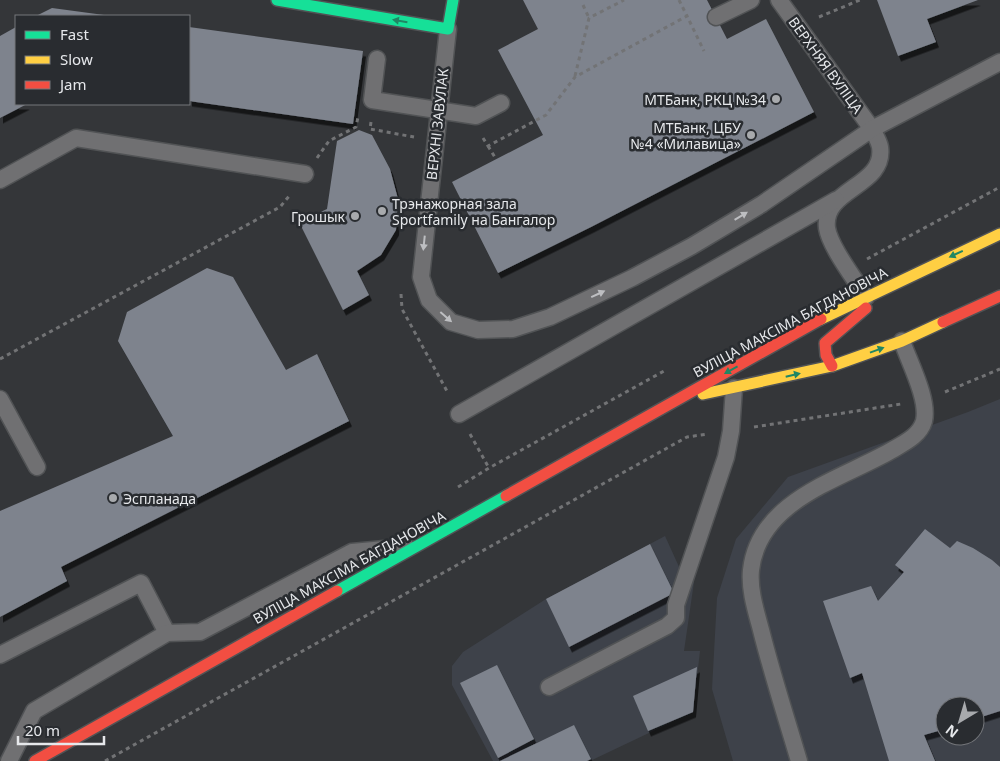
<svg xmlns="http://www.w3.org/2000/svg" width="1000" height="761" font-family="'Noto Sans',sans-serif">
  <defs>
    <filter id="shadow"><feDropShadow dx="3" dy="5.5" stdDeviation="0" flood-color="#0009"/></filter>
  </defs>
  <rect width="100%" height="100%" fill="#343639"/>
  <g fill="#3e424a" fill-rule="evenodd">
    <path d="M1000,399V761H733L712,689L717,598L736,539L788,477L968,412ZM945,706H975V736H945Z"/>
    <polygon points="665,536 685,580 694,582 684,651 700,651 693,712 590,761 493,761 452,685 452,666 463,652 546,599"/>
  </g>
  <g fill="#7e838d" filter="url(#shadow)">
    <polygon points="523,0 707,0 727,39 766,19 814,112 591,227 498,273 452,182 543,135 498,50 538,29"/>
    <polygon points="877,0 978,0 927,19 936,42 898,56"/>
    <polygon points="52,8 104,15 104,16 36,16"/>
    <polygon points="16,27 16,104 27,104 0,118 0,36"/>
    <polygon points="189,27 363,51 353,124 189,101"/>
    <polygon points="359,130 372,135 390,169 398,199 396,230 381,255 357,271 369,295 343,310 299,222 327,209 337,141"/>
    <polygon points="207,268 233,277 286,370 317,354 349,421 61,567 67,581 0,617 0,511 173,436 118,341 127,312"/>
    <polygon points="925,529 950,548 957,541 973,548 992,560 1000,567 1000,711 975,719 975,706 945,706 945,729 924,735 935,761 889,761 862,673 850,678 823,601 871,586 878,601 904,572 895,565"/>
    <polygon points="650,544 674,593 569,647 546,599"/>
    <polygon points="497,665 534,739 498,758 460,683"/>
    <polygon points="697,667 693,712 648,731 633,696"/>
    <polygon points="574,725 591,759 587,761 500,761"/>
  </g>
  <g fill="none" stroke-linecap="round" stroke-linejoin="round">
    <defs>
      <g id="lane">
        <path d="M779,0L872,129C875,135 879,141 880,147C886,187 822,188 827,228C830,247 855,279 866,297"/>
        <polyline points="716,17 751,0"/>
        <polyline points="448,29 421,277 429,300 451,322 478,330 513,329 550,317 632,278 692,246 762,204 872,129 1000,62"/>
        <polyline points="377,59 372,100 476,116 501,103"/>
        <polyline points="0,180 76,138 305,174"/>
        <polyline points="0,399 37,467"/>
        <polyline points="459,414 836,200"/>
        <polyline points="0,655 141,583 167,633"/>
        <polyline points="549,687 667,626 676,618 676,605 726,457 731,431 734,388"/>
        <polyline points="9,761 34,711 167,633 200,632 352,552 406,547"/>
        <path d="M799,761C786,717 772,674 761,630C756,611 749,590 751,570C759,499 843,479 894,449C906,442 920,435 924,421C929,399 909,362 902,341"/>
      </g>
      <g id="fast">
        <polyline points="277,0 448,29 453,0"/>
        <polyline points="337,591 506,496"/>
      </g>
      <g id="slow">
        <polyline points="821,319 1000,234"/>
        <polyline points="703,394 832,366 902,341 943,322"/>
      </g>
      <g id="jam">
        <polyline points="943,322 1000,296"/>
        <polyline points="832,366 826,355 825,343 866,308"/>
        <polyline points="506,496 821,319"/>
        <polyline points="35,761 337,591"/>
      </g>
    </defs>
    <use href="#lane" stroke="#515355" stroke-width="19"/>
    <use href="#fast" stroke="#515355" stroke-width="14"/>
    <use href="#slow" stroke="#515355" stroke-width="14"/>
    <use href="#jam" stroke="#515355" stroke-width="14"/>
    <g stroke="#727375" stroke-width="3" stroke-dasharray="4 4" stroke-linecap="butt">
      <polyline points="679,0 687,16"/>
      <polyline points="583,5 589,18"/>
      <polyline points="819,17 860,0"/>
      <polyline points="575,76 589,18 624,0"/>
      <polyline points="371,122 370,129 414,137"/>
      <polyline points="483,138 488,146 546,115 575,77 687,16 704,51"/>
      <polyline points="488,146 496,159"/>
      <polyline points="317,158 329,141 356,127 358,117"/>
      <polyline points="867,259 1000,187"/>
      <polyline points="401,294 402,309 448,393"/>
      <polyline points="0,359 280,207 290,195"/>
      <polyline points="945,392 1000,369"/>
      <polyline points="754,427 901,404"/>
      <polyline points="470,434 489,468"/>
      <polyline points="458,487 489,468 664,371"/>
      <polyline points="105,761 687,437 708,434"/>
    </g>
    <use href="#lane" stroke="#707072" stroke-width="16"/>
    <use href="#fast" stroke="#16e098" stroke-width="11"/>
    <use href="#slow" stroke="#ffcf43" stroke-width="11"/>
    <use href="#jam" stroke="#f24e42" stroke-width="11"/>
  </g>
  <defs><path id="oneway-solid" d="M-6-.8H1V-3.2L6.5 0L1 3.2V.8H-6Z" transform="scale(1.25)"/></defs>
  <g fill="#208664">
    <use href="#oneway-solid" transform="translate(400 21) rotate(-170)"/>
    <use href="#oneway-solid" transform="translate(956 254) rotate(155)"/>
    <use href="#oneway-solid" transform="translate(877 350) rotate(-20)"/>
    <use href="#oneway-solid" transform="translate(731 370) rotate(151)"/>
    <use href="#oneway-solid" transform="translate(793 375) rotate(-13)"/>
  </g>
  <g fill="#bdbec1">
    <use href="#oneway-solid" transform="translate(741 216) rotate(-31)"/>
    <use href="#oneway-solid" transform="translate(424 243) rotate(96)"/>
    <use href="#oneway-solid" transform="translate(598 294) rotate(-25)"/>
    <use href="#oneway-solid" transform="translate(446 317) rotate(41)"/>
  </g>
  <g fill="#a8aaad" stroke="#292c30" stroke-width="2">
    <circle cx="776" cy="99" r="5"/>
    <circle cx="751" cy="135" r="5"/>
    <circle cx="382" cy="211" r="5"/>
    <circle cx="355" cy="216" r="5"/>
    <circle cx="113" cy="498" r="5"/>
  </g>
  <g text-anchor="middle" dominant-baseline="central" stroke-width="5" stroke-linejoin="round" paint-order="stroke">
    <g font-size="14" fill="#e6e8eb" stroke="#292c30">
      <text transform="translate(826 65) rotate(54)">ВЕРХНЯЯ ВУЛІЦА</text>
      <text transform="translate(437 124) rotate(-84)">ВЕРХНІ ЗАВУЛАК</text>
      <text transform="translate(790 322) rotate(-28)">ВУЛІЦА МАКСІМА БАГДАНОВІЧА</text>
      <text transform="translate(349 567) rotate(-29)">ВУЛІЦА МАКСІМА БАГДАНОВІЧА</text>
    </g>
    <g font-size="14" fill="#e6e8eb" stroke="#292c30" text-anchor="end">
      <text x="766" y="99">МТБанк, РКЦ №34</text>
      <text x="741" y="127">МТБанк, ЦБУ<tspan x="741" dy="16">№4 «Милавица»</tspan></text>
      <text x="392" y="203" text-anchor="start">Трэнажорная зала<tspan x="392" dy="16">Sportfamily на Бангалор</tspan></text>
      <text x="345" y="216">Грошык</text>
      <text x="123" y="498" text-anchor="start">Эспланада</text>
    </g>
  </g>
  <rect x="15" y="15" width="175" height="90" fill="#292c30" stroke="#75777b"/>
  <rect x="25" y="31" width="25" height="8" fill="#16e098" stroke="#75777b"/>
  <text x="60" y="40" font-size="15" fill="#e6e8eb">Fast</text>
  <rect x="25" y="56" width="25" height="8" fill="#ffcf43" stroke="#75777b"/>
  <text x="60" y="65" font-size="15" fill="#e6e8eb">Slow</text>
  <rect x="25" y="81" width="25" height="8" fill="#f24e42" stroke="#75777b"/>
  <text x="60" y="90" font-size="15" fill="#e6e8eb">Jam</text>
  <g transform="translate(960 721) rotate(218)"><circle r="24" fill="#292c30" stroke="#75777b"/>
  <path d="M0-4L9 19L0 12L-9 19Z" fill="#a8aaad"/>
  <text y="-8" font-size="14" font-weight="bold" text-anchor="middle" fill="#e6e8eb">N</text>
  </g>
  <path d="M18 736v8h86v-8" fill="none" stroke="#e6e8eb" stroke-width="2.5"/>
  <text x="25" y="736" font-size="15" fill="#e6e8eb" stroke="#292c30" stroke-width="4" paint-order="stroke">20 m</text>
</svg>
